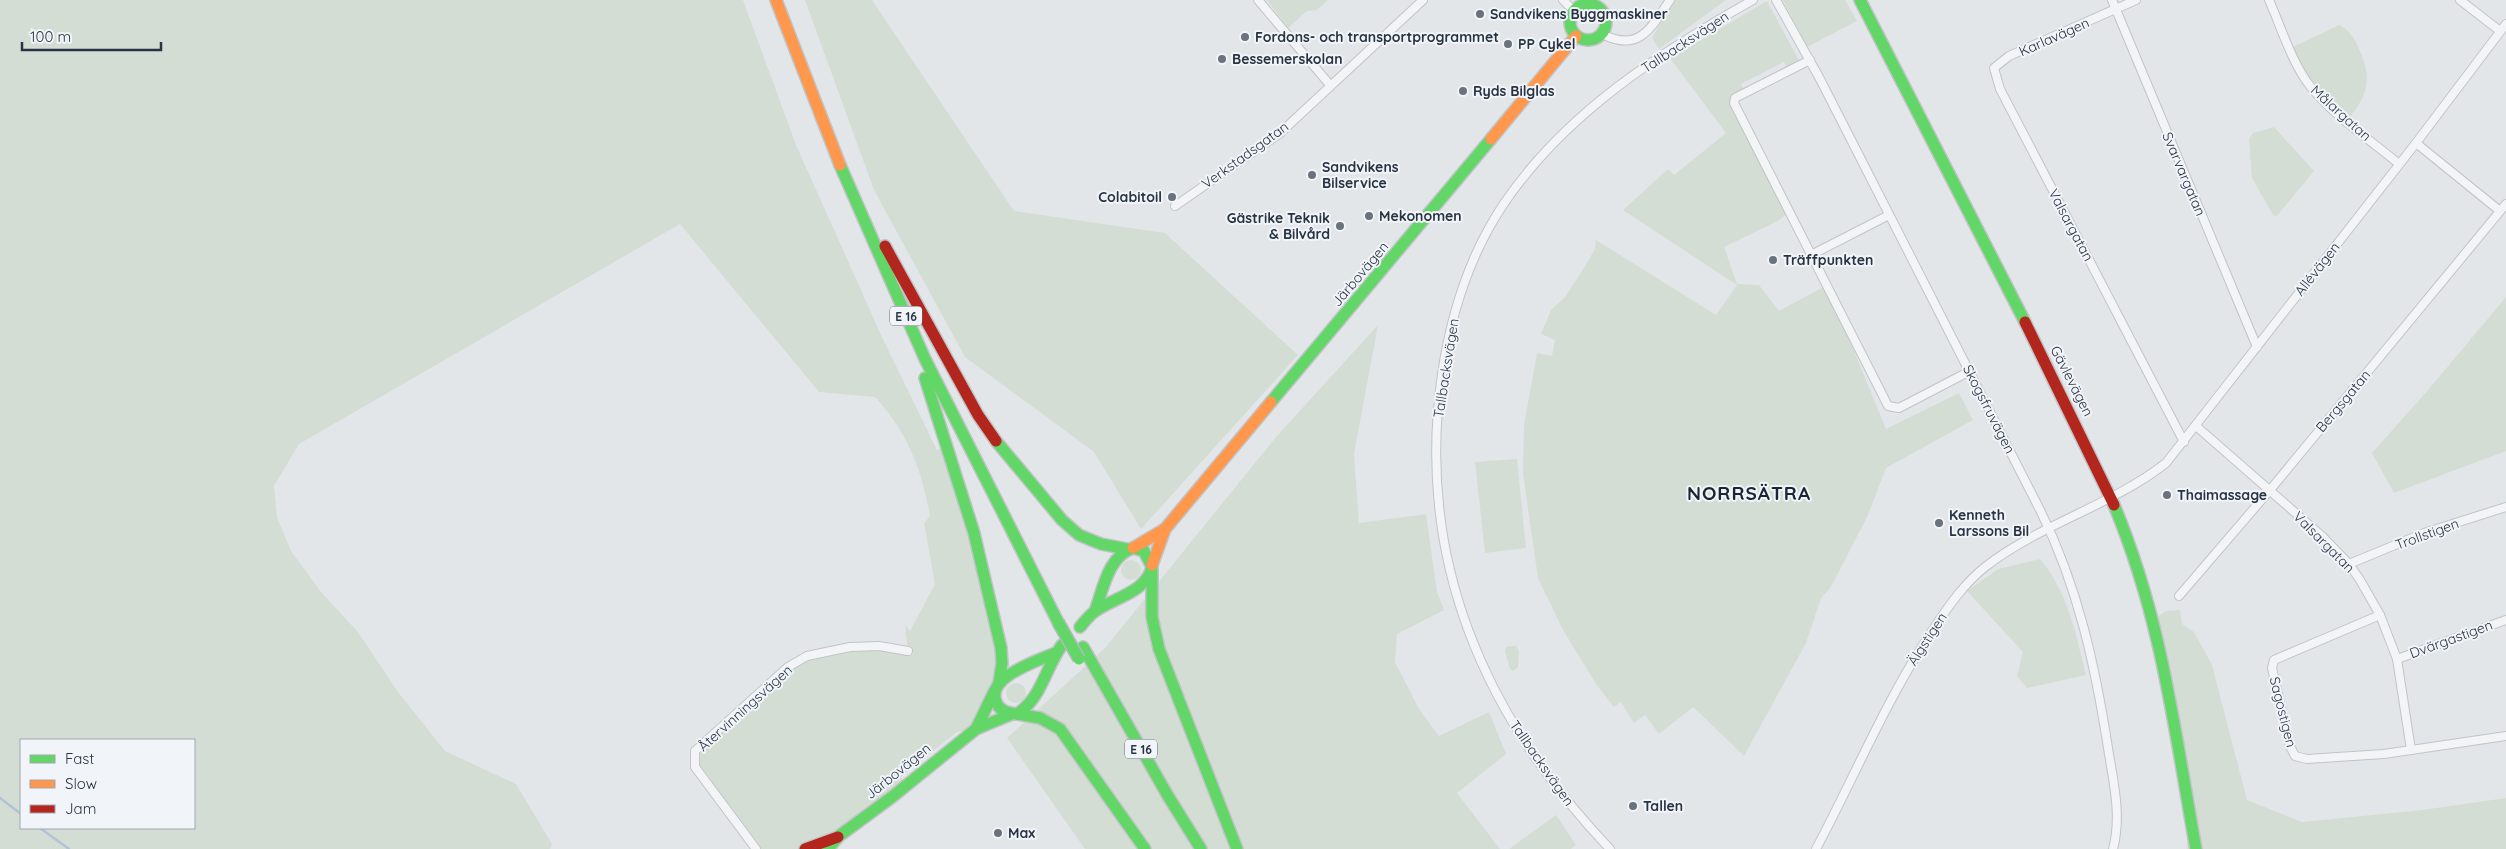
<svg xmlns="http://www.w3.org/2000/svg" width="2506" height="849" font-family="Quicksand,sans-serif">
  <rect width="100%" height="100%" fill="#e3e6e9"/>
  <g fill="#d4ddd4" fill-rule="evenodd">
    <path d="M0,0H743L796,145L882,337L937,450L948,445L1002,663L976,729L957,732L901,777L906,785L839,836L804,849H756L695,767V751L797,662L850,647L908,651L905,625L910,631L935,584L924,523L930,516C921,468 908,433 875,397L819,392L680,224L299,444L274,486L277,517L291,551L321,592L358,632L398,692L445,751L516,784L552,844L550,849H0ZM21,740H194V828H21Z"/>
    <polygon points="805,0 872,0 1014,211 1165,233 1298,355 1141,529 1094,452 965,357 874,190"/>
    <polygon points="1267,0 1328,0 1317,10 1307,11 1288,28"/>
    <polygon points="1674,0 1726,0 1659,49 1652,38"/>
    <polygon points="1783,0 1845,0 1857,21 1807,47"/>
    <polygon points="1767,1 1801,64 1788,71 1784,62 1741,84 1745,92 1735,98 1789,212 1778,221 1724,247 1737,284 1759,285 1779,311 1827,285 1886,429 1959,393 1973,420 1886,468 1868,515 1831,587 1821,598 1806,643 1744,756 1693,707 1659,734 1645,715 1634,723 1621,702 1614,707 1596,684 1563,630 1538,578 1523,474 1524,425 1537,353 1552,356 1555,340 1541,334 1551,310 1565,297 1579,276 1595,249 1596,240 1716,315 1737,285 1623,210 1668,169 1674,175 1726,133 1670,58"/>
    <path d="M2339,25C2350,30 2354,38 2359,49C2373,79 2368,95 2347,121L2310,85L2291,48Z"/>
    <polygon points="2274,127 2314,171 2277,216 2273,215 2252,178 2249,139 2253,133"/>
    <polygon points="2506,297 2506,451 2394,493 2372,453 2429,389"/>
    <polygon points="1378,325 1354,454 1359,523 1426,514 1437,592 1444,610 1397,634 1395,662 1419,709 1439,736 1489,712 1506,754 1457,793 1500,849 1085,849 1007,738 1105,648 1276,437"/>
    <polygon points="1517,459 1526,548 1485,553 1475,462"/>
    <path d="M2040,559C2068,592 2076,634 2086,675L2027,688L2017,676L2023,652L1967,591L1998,569Z"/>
    <circle cx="1131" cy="570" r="10"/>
    <polygon points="2180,610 2182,624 2194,632 2212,665 2247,800 2302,822 2422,810 2506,798 2506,849 2187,849 2187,802 2154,619 2166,611"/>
    <polygon points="1511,646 1516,646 1519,651 1518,667 1513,671 1510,669 1505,651 1506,647"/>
    <circle cx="1016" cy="693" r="10"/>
    <polygon points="1556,815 1576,845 1571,849 1509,849"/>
  </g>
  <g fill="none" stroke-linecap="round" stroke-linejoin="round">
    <g stroke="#b1c4d5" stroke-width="2.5">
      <polyline points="0,798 21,814"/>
      <polyline points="40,828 69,849"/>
    </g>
    <defs>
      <g id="street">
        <polyline points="1258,0 1330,85"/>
        <polyline points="1563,0 1574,11"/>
        <path d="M1776,0L1820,79L2041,512C2078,587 2095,665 2108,748C2113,780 2122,816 2113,849"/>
        <polyline points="2112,0 2257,347"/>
        <polyline points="2136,0 2009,56 1994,68 2000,89 2184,442"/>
        <path d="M2269,0C2281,27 2292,63 2310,86C2334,116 2369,139 2399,164"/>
        <polyline points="2460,0 2500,31"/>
        <path d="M1602,34C1639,53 1651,28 1670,0"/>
        <polyline points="1810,60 1735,98 1734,103 1882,394 1888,406 1899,408 1970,371"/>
        <polyline points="2416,143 2500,211"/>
        <polyline points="1175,206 1279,134 1423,0"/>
        <polyline points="1811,255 1889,215"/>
        <polyline points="2196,426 2323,537 2349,564 2360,580 2380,615 2397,659 2411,750"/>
        <polyline points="2349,564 2424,533 2506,507"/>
        <polyline points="2179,596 2270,490 2506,204"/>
        <polyline points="2380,615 2274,660 2272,668 2290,746 2295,756 2307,759 2384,754 2506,736"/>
        <polyline points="2397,659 2506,620"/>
        <polyline points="756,849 695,767 695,751 788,667 807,656 850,647 879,646 908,651"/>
        <path d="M1610,849C1484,717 1415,558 1442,374C1451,314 1469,256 1503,205C1564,114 1659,53 1753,0"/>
        <path d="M1816,849C1856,774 1888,695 1936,625C1950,604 1965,583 1985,567C2040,524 2111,506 2166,463L2416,143L2506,24"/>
      </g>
      <g id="fast">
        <polyline points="1860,0 2025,322"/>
        <circle cx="1588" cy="22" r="18"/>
        <polyline points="840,165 925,359 1058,622"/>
        <polyline points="925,378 974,533 1001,648 1002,663 999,682"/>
        <polyline points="1271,402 1491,139"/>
        <polyline points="996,441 1062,520 1079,535 1101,544 1127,549"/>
        <path d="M2114,505C2162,620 2174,728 2196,849"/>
        <polyline points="1152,570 1152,617 1159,649 1237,849"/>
        <path d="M1080,627C1085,621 1090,614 1097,610C1116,597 1146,592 1152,567L1144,551L1133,548C1108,556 1103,590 1095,611"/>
        <polyline points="1083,647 1168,796 1201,849"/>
        <path d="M1055,653C1038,661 982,678 997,704C1001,712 1009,713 1017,714C1042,698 1045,668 1062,645"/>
        <polyline points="1017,714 1040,718 1060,729 1145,849"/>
        <polyline points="976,729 994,692"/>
        <polyline points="828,849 839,836 892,797 976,729 1012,714"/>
      </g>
      <g id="slow">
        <polyline points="776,0 840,165"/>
        <polyline points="1491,139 1576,36"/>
        <polyline points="1133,548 1165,529"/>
        <polyline points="1152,565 1165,529 1271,402"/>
      </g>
      <g id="jam">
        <polyline points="885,246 978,415 996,441"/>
        <polyline points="2025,322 2114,505"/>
        <polyline points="805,849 838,837"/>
      </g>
    </defs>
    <use href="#street" stroke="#c1c4c7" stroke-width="10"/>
    <use href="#fast" stroke="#c1c4c7" stroke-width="14"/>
    <use href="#slow" stroke="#c1c4c7" stroke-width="14"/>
    <use href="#jam" stroke="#c1c4c7" stroke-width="14"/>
    <use href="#street" stroke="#f3f4f5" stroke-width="8"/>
    <use href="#fast" stroke="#63d668" stroke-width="11"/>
    <use href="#slow" stroke="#ff974d" stroke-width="11"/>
    <use href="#jam" stroke="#b3261e" stroke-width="11"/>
    <defs>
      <polyline id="fast-bridge" points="1058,622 1079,659"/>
    </defs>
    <use href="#fast-bridge" stroke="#b5b9be" stroke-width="14" stroke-linecap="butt"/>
    <use href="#fast-bridge" stroke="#63d668" stroke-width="11"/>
  </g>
  <g fill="#6a727d" stroke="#f1f4f8" stroke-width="2">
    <circle cx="1480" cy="14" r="5"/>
    <circle cx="1245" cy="37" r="5"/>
    <circle cx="1508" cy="44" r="5"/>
    <circle cx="1222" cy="59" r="5"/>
    <circle cx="1463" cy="91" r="5"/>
    <circle cx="1312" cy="175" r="5"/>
    <circle cx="1172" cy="197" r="5"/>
    <circle cx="1369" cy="216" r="5"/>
    <circle cx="1340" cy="226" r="5"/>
    <circle cx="1773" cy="260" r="5"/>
    <circle cx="2167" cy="495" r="5"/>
    <circle cx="1939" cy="523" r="5"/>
    <circle cx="1633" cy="806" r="5"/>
    <circle cx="998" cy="833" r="5"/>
  </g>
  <g text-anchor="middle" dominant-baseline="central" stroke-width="4" stroke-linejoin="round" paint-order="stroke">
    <g fill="#f1f4f8" stroke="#656e79" stroke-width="1">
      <rect x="890" y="306.5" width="32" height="19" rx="4"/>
      <rect x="1125" y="739.5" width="32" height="19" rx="4"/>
    </g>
    <g font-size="12" font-weight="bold" fill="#293443">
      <text x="906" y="316">E 16</text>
      <text x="1141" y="749">E 16</text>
    </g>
    <g font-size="14" font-weight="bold" fill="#293443" stroke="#f1f4f8" text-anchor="start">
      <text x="1490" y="14">Sandvikens Byggmaskiner</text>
      <text x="1255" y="37">Fordons- och transportprogrammet</text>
      <text x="1518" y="44">PP Cykel</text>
      <text x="1232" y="59">Bessemerskolan</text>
      <text x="1473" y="91">Ryds Bilglas</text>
      <text x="1322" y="167">Sandvikens<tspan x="1322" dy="16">Bilservice</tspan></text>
      <text x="1162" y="197" text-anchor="end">Colabitoil</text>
      <text x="1379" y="216">Mekonomen</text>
      <text x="1330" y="218" text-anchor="end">Gästrike Teknik<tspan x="1330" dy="16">&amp; Bilvård</tspan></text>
      <text x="1783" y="260">Träffpunkten</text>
      <text x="2177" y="495">Thaimassage</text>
      <text x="1949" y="515">Kenneth<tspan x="1949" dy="16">Larssons Bil</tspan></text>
      <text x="1643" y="806">Tallen</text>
      <text x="1008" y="833">Max</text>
    </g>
    <g font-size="14" fill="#293443" stroke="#f1f4f8">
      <text transform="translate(2054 37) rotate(-24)">Karlavägen</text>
      <text transform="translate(1685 42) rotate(-33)">Tallbacksvägen</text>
      <text transform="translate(2341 113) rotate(42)">Målargatan</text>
      <text transform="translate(1245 155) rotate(-36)">Verkstadsgatan</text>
      <text transform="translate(2184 174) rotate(67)">Svarvargatan</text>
      <text transform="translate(2071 225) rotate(62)">Valsargatan</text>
      <text transform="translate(2317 269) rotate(-52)">Allévägen</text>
      <text transform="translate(1360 274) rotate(-50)">Järbovägen</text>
      <text transform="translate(1446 368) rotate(-81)">Tallbacksvägen</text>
      <text transform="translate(2072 381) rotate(63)">Gävlevägen</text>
      <text transform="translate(2343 401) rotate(-50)">Bergsgatan</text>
      <text transform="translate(1989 409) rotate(63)">Skogsfruvägen</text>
      <text transform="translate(2427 534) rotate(-20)">Trollstigen</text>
      <text transform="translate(2324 542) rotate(45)">Valsargatan</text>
      <text transform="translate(1927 639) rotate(-57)">Älgstigen</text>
      <text transform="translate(2451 639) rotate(-20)">Dvärgastigen</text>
      <text transform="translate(745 708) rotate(-42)">Återvinningsvägen</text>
      <text transform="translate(2283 712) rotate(76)">Sagostigen</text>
      <text transform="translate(1542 763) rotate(55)">Tallbacksvägen</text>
      <text transform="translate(898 771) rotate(-39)">Järbovägen</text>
    </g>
    <g font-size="19" font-weight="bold" letter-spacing="1" fill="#1b2534" stroke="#f1f4f8">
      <text x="1749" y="493">NORRSÄTRA</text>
    </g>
  </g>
  <rect x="20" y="739" width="175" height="90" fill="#f1f4f8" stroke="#a1a7b0"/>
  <rect x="30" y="755" width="25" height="8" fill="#63d668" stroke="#a1a7b0"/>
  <text x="65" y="764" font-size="15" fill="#293443">Fast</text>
  <rect x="30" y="780" width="25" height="8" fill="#ff974d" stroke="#a1a7b0"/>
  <text x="65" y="789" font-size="15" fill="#293443">Slow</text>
  <rect x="30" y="805" width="25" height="8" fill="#b3261e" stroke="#a1a7b0"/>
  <text x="65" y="814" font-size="15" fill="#293443">Jam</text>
  <path d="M22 42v8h139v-8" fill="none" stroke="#293443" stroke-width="2.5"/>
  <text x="30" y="42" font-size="15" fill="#293443" stroke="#f1f4f8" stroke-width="4" paint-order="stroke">100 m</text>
</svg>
